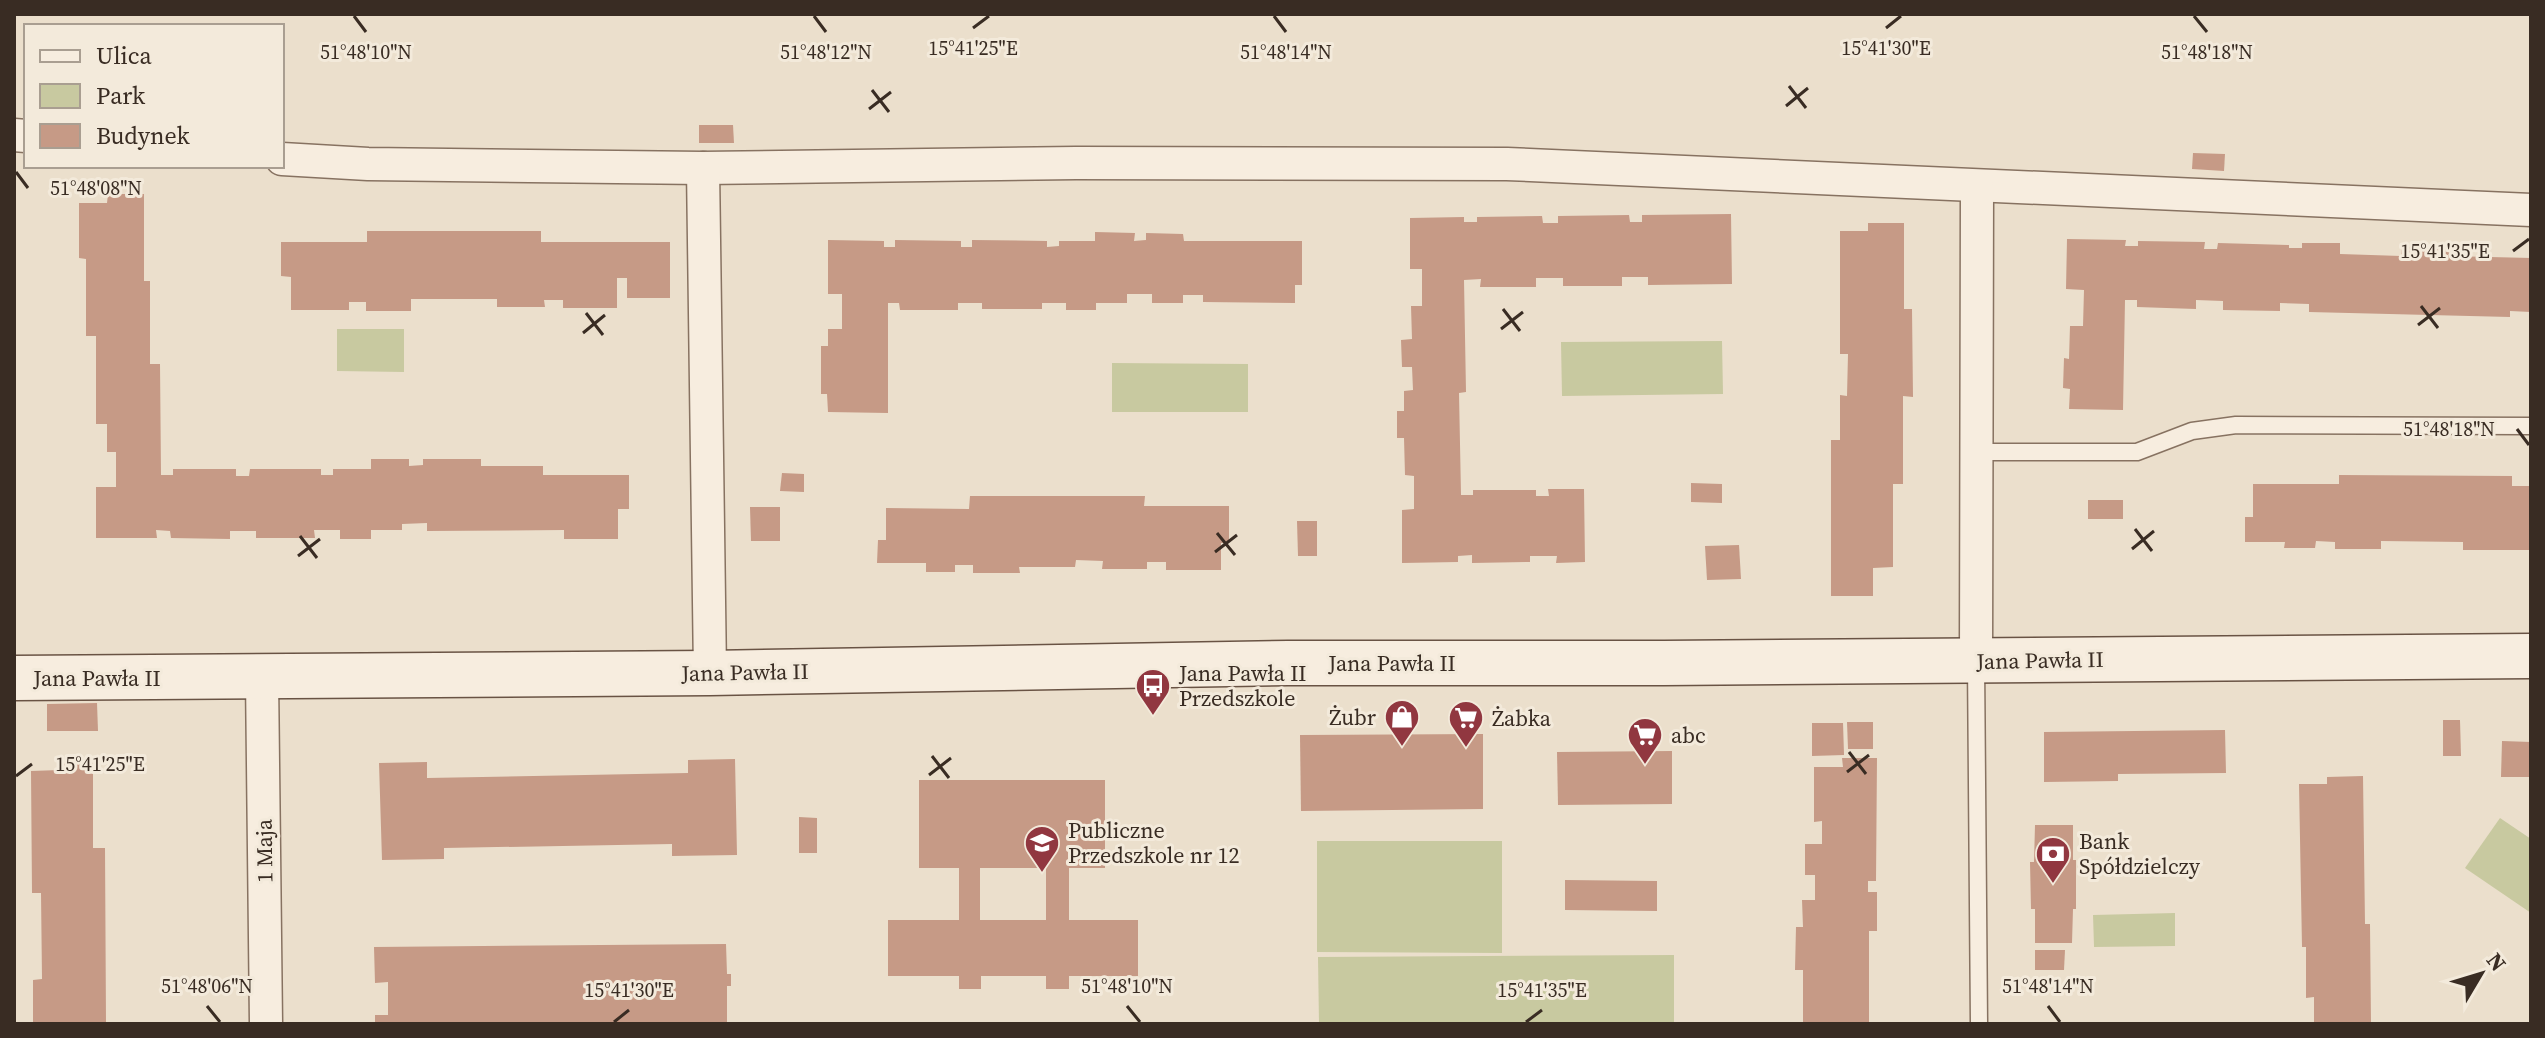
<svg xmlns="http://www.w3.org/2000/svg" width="2545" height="1038" font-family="'Source Serif 4',serif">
  <rect width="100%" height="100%" fill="#ebdfcc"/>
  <g fill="#c8c9a0">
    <polygon points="337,329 404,329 404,372 337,371"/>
    <polygon points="1722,341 1723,394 1562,396 1561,342"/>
    <polygon points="1112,363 1248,364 1248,412 1112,412"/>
    <polygon points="2500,818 2531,839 2531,913 2465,868"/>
    <polygon points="1317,841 1502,841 1502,953 1317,952"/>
    <polygon points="2175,913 2175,946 2094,947 2093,915"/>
    <polygon points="1674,955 1674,1024 1319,1024 1318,957"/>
  </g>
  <g fill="#c69a86" fill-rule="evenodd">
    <polygon points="699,125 733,125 734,143 699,143"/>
    <polygon points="2193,153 2225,154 2224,171 2192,169"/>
    <polygon points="108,194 144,194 144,281 150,281 150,364 160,364 161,475 173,475 173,469 236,469 236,476 249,476 250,469 321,469 321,475 333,475 333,469 371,469 371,459 409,459 409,466 423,465 423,459 481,459 481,466 543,466 543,475 629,475 629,509 618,509 618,539 564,539 564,530 427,531 427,523 402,524 402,530 371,530 371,539 340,539 340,530 314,530 315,538 256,538 256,531 230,531 230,539 171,538 170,531 156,530 157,538 96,538 96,487 116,487 116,452 107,452 107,424 96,424 96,336 86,336 86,259 79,258 79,203 107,203"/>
    <polygon points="1731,214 1732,284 1648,285 1648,277 1622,277 1622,286 1563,286 1563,278 1536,278 1536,287 1480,287 1481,279 1464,280 1466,392 1459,393 1461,495 1473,495 1473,490 1536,490 1536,496 1549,496 1548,489 1584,489 1585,562 1556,563 1557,556 1530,556 1530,562 1472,563 1472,555 1458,556 1458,562 1402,563 1402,510 1414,509 1414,476 1405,475 1404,438 1397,438 1397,411 1404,411 1404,391 1413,390 1412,367 1402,367 1401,340 1412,339 1411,306 1422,306 1422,269 1410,269 1410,218 1464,217 1464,222 1477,222 1477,217 1542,216 1543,223 1558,223 1558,216 1629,215 1630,222 1642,222 1642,215"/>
    <polygon points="1868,223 1904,223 1904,309 1912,309 1913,397 1903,396 1903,484 1893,484 1893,567 1873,568 1873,596 1831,596 1831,440 1840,440 1840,395 1847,396 1848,354 1840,354 1840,231 1868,231"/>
    <polygon points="367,231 541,231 541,242 670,242 670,298 627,298 627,278 617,278 617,308 563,308 563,300 544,300 545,307 497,307 497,299 411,299 411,311 366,311 366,302 349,302 349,310 291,310 291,277 281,276 281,242 367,242"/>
    <polygon points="1095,232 1135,233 1134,241 1146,240 1146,233 1183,234 1184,241 1302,241 1302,285 1295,285 1295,303 1203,302 1203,295 1183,295 1183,303 1152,303 1152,294 1127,294 1127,303 1096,303 1096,310 1066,310 1066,303 1042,303 1042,309 982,309 982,303 958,303 958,310 900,310 899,303 888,303 888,413 828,412 827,394 821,394 821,346 828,346 828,329 842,329 842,294 828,294 828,240 884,241 884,247 895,247 895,240 961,241 961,247 972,247 972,240 1047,241 1047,247 1059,246 1059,241 1095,241"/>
    <polygon points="2067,239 2126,240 2125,246 2138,246 2138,241 2205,242 2204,249 2217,249 2218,243 2289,245 2289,248 2302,248 2302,243 2340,243 2340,254 2401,256 2402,247 2449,248 2449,256 2531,258 2531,312 2510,311 2510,317 2309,312 2309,304 2280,303 2280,311 2223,310 2223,301 2196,300 2196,309 2137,307 2137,300 2125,300 2123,410 2069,409 2070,389 2063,388 2064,358 2069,359 2070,326 2083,326 2084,290 2066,289"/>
    <polygon points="782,473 804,474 804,492 780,491"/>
    <polygon points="2339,475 2512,476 2512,486 2531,486 2531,550 2463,550 2463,542 2381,541 2381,549 2335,549 2335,542 2316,541 2315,548 2284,548 2285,542 2245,542 2245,517 2253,517 2253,484 2339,484"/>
    <polygon points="1691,483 1722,484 1722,503 1691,502"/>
    <polygon points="970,496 1145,496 1144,506 1229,506 1229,543 1221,543 1221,570 1166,570 1166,562 1147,562 1147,569 1102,569 1103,561 1076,560 1075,567 1019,567 1020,573 973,573 973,565 955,565 955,572 926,572 926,563 877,563 878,540 886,540 886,508 969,509"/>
    <rect x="2088" y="500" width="35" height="19"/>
    <polygon points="750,507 780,507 780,541 751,541"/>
    <polygon points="1297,521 1317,521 1317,556 1298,556"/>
    <polygon points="1739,545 1741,579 1707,580 1705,546"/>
    <polygon points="97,703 98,731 47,731 47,704"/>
    <polygon points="2443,720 2460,720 2461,756 2443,756"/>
    <polygon points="1847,722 1873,722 1873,749 1848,749"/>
    <polygon points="1812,723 1843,723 1844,755 1812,756"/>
    <polygon points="2225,730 2226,773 2118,774 2118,781 2044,782 2044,732"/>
    <polygon points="1483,734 1483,809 1301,811 1300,735"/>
    <polygon points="2502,741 2531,742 2531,777 2501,777"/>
    <polygon points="1672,751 1672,804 1558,805 1557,752"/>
    <polygon points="1842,758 1877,758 1876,881 1868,881 1868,892 1877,892 1877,931 1869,931 1869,1024 1803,1024 1803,970 1795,970 1796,927 1803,927 1802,900 1815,900 1815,875 1805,875 1805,844 1822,844 1822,821 1814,822 1814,767 1843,767"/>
    <polygon points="735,759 737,855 672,856 672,844 444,848 444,859 382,860 379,763 427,762 427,778 688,773 688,760"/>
    <polygon points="60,763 93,763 93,848 105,848 106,1023 33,1024 33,980 42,979 41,893 32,893 31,771 60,770"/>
    <polygon points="2363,776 2365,924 2370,924 2371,1024 2314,1024 2314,997 2306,998 2306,947 2302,947 2299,784 2327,784 2327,777"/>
    <path d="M919,780H1105V868H1069V920H1138V976H1069V989H1046V976H981V989H959V976H888V920H959V868H919ZM980,868H1046V920H980Z"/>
    <polygon points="799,817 817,818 817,853 799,853"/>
    <polygon points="2035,825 2073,825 2073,860 2076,860 2076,909 2073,909 2072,943 2035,943 2035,909 2031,909 2030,862 2034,862"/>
    <polygon points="1565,880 1657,881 1657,911 1565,910"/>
    <polygon points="726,944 727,974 731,974 731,986 727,986 727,1024 375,1024 375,1015 388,1015 388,982 375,983 374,947"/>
    <polygon points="2035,950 2065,950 2064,970 2035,970"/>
  </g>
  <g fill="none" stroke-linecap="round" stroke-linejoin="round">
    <defs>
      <g id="lane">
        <polyline points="1978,452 2137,452 2192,431 2236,425 2531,426"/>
        <polyline points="1976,662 1979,1024"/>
      </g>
      <g id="street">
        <polyline points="14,135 26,136"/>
        <polyline points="282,159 368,164 703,168 1076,163 1507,164 2531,210"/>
        <polyline points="703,168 710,673"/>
        <polyline points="1976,660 1977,187"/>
        <polyline points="262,677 266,1024"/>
      </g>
      <polyline id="secondary" points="14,678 710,673 1288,663 1664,663 2531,656"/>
    </defs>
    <use href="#lane" stroke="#877261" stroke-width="19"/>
    <use href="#street" stroke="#877261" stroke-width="35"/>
    <use href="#secondary" stroke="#695344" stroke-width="47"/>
    <use href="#lane" stroke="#f7eddf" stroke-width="16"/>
    <use href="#street" stroke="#f7eddf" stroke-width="32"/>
    <use href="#secondary" stroke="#f7eddf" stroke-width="44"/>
  </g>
  <path fill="none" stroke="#392c23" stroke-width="3" d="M354,16L366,32M814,16L826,32M1274,16L1286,32M2194,16L2207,32M973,28L989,16M1886,28L1901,16M1789,86L1806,108M872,90L889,112M1786,106L1808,88M869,109L891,92M16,172L28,188M2513,251L2529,239M2421,306L2438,328M1503,309L1520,331M586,313L603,335M2418,325L2440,308M1501,329L1523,312M583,333L605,315M2517,429L2529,445M2135,529L2152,551M1217,533L1235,555M300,536L317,558M2132,549L2154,531M1215,552L1237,535M298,556L320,539M1849,752L1866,774M932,756L949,778M1847,772L1869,755M929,775L951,758M16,776L32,764M207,1006L220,1022M1127,1006L1140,1022M2048,1006L2060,1022M614,1022L629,1010M1526,1022L1542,1010"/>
  <defs>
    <symbol id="bus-pin" viewBox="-11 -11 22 30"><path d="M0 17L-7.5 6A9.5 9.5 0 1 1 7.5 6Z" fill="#913740" stroke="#f3eadb"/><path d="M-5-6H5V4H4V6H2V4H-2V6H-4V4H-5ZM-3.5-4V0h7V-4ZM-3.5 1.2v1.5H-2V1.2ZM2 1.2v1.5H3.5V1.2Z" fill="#fff"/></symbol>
    <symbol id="shop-pin" viewBox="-11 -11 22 30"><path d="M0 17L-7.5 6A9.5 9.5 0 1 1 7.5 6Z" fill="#913740" stroke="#f3eadb"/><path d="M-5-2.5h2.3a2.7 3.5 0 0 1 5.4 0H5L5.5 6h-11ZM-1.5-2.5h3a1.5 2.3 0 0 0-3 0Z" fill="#fff"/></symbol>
    <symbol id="supermarket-pin" viewBox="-11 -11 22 30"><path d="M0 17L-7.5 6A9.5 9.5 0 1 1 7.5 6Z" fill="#913740" stroke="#f3eadb"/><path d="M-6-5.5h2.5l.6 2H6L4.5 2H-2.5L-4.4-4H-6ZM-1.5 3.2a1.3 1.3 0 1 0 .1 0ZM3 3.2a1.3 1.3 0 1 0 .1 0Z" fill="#fff"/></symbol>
    <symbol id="school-pin" viewBox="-11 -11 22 30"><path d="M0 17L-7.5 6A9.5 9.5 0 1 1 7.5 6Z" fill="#913740" stroke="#f3eadb"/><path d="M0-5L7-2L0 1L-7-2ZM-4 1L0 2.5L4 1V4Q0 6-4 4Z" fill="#fff"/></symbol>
    <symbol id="bank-pin" viewBox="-11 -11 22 30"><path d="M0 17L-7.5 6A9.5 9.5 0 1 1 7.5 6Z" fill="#913740" stroke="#f3eadb"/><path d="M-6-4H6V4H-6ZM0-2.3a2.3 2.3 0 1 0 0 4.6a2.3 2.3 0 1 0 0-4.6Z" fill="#fff"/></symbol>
  </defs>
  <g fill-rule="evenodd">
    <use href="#bus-pin" x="1133" y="666" width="40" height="54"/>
    <use href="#shop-pin" x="1382" y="697" width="40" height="54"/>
    <use href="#supermarket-pin" x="1446" y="698" width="40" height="54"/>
    <use href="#supermarket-pin" x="1625" y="715" width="40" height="54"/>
    <use href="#school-pin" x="1022" y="823" width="40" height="54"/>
    <use href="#bank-pin" x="2033" y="834" width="40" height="54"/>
  </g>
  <g text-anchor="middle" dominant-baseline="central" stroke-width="6" stroke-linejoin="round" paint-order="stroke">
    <g font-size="22" fill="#392c23" stroke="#f3eadb">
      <text transform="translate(2040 660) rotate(-1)">Jana Pawła II</text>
      <text x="1392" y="663">Jana Pawła II</text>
      <text transform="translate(745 672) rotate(-1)">Jana Pawła II</text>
      <text x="97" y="678">Jana Pawła II</text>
      <text transform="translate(264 851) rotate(-91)">1 Maja</text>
    </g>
    <g font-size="22" fill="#392c23" stroke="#f3eadb" text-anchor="start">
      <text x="1179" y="673">Jana Pawła II<tspan x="1179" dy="25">Przedszkole</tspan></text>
      <text x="1376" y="717" text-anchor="end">Żubr</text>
      <text x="1492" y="718">Żabka</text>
      <text x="1671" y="735">abc</text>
      <text x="1068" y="830">Publiczne<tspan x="1068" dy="25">Przedszkole nr 12</tspan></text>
      <text x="2079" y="841">Bank<tspan x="2079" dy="25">Spółdzielczy</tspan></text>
    </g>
  </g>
  <g font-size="20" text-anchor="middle" fill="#392c23" stroke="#f3eadb" stroke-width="6" stroke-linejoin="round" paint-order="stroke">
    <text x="973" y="55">15°41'25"E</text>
    <text x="1886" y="55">15°41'30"E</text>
    <text x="366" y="59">51°48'10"N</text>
    <text x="826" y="59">51°48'12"N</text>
    <text x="1286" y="59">51°48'14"N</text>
    <text x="2207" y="59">51°48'18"N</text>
    <text x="96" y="195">51°48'08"N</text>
    <text x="2445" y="258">15°41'35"E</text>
    <text x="2449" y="436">51°48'18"N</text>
    <text x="100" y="771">15°41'25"E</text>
    <text x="207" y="993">51°48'06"N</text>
    <text x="1127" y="993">51°48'10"N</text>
    <text x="2048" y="993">51°48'14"N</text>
    <text x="629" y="997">15°41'30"E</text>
    <text x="1542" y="997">15°41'35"E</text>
  </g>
  <rect width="2545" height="1038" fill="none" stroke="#392c23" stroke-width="32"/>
  <rect x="24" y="24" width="260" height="144" fill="#f3eadb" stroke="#a99e91" stroke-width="2"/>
  <rect x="40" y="50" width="40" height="12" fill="#f7eddf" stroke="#a99e91" stroke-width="2"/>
  <text x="96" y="64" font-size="24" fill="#392c23">Ulica</text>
  <rect x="40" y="84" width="40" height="24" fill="#c8c9a0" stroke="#a99e91" stroke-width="2"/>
  <text x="96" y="104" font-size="24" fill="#392c23">Park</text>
  <rect x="40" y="124" width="40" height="24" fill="#c69a86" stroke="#a99e91" stroke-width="2"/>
  <text x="96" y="144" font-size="24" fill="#392c23">Budynek</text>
  <g transform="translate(2481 974) rotate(52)" stroke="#f3eadb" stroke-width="6" paint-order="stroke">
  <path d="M0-6L14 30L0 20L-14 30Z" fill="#392c23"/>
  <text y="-12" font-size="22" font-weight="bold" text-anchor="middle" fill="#392c23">N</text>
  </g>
</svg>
